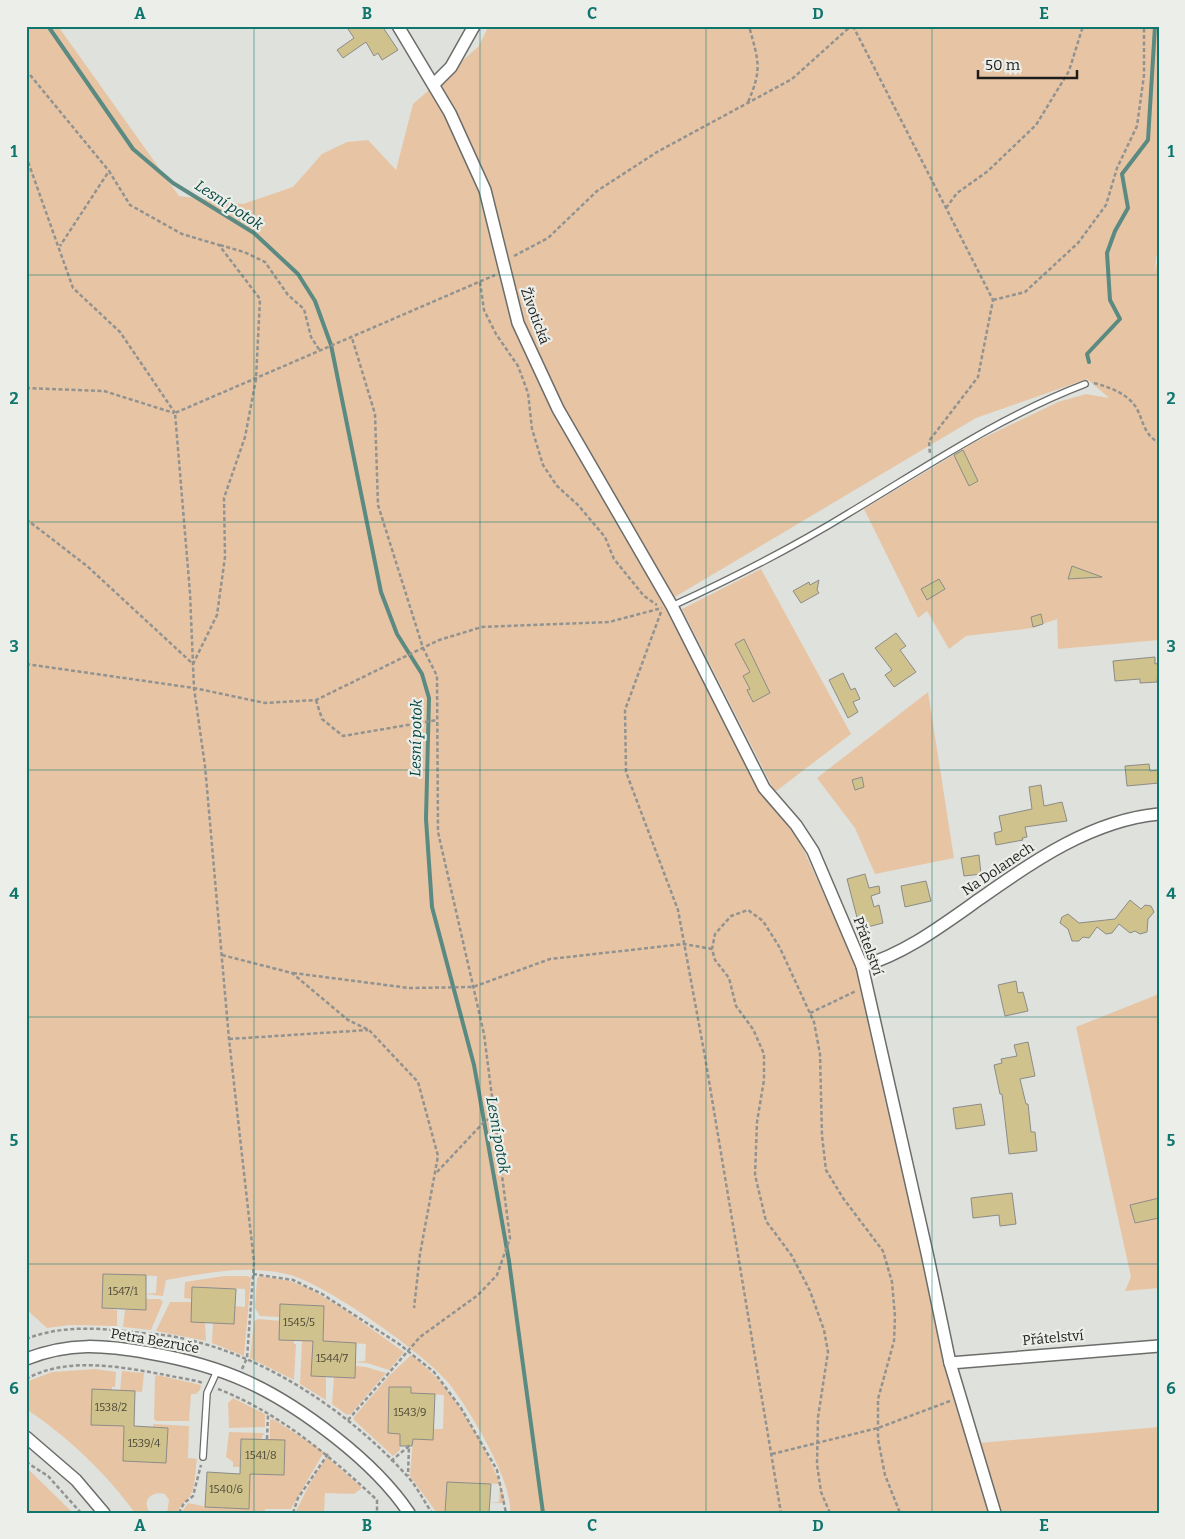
<svg xmlns="http://www.w3.org/2000/svg" width="1185" height="1539" font-family="Bitter,serif">
  <rect width="100%" height="100%" fill="#dfe1dd"/>
  <g fill="#e7c5a4">
    <path d="M26,26H58L179,196L243,204L293,187L322,154L347,142L368,140L396,170L413,104L478,47L489,26H1159V68L1157,75L1159,77V242L1154,272L1159,256V640L1058,649L1057,619L1032,628L966,636L949,649L927,611L918,618L864,509L975,442L1058,402L1086,394L1109,398L1087,379L976,418L663,604L762,795L792,824L860,975L924,1255L994,1513H510C513,1480 468,1407 447,1381C422,1352 327,1285 290,1275C250,1264 206,1273 166,1280L163,1296L144,1294L156,1293L157,1276L104,1274L102,1308L117,1310V1326L70,1325L47,1328L26,1309Z"/>
    <polygon points="761,569 851,734 775,792 682,609"/>
    <polygon points="928,692 954,858 875,874 855,828 817,778"/>
    <polygon points="1159,994 1159,1288 1125,1291 1131,1277 1076,1027"/>
    <polygon points="224,1276 248,1276 251,1278 244,1356 212,1343 213,1323 234,1324 233,1306 245,1307 245,1289 192,1287 191,1299 184,1298 185,1282"/>
    <polygon points="260,1276 290,1281 310,1289 342,1308 404,1352 389,1370 367,1363 353,1362 365,1361 366,1344 323,1341 280,1317 260,1316 255,1308 257,1278"/>
    <polygon points="146,1299 160,1299 163,1302 151,1330 123,1327 125,1310 145,1310"/>
    <polygon points="170,1302 193,1302 191,1322 205,1323 206,1341 156,1331"/>
    <polygon points="258,1319 282,1321 281,1340 294,1341 294,1344 296,1344 294,1380 250,1358 254,1321"/>
    <polygon points="302,1341 313,1341 311,1376 326,1377 326,1400 300,1384"/>
    <path d="M411,1355C422,1364 433,1373 442,1384C463,1408 500,1471 505,1502L503,1503H488L499,1502L500,1484L449,1482L445,1513H437L410,1476L413,1439L433,1440L434,1429H443L444,1395L411,1393V1387H389L388,1433L400,1434V1450L393,1456L354,1420V1417L389,1376Z"/>
    <polygon points="355,1366 366,1367 386,1373 351,1414 347,1415 332,1404 334,1377 355,1378"/>
    <path d="M95,1369L116,1372L115,1387H112V1390H92V1401L94,1402L91,1424L124,1426L123,1461L166,1463L168,1428L153,1427V1424L189,1426L188,1458L197,1459C195,1470 196,1487 190,1496C185,1502 180,1506 177,1513H167L169,1500L165,1494C152,1490 140,1501 151,1513H135C106,1473 67,1436 26,1409V1382L52,1372Z"/>
    <polygon points="122,1371 144,1373 142,1392 120,1391"/>
    <polygon points="157,1375 201,1385 200,1390 196,1394 191,1394 189,1421 156,1421 154,1419 155,1377"/>
    <polygon points="233,1398 265,1414 265,1427 229,1428 228,1403"/>
    <polygon points="273,1419 324,1452 291,1509 265,1509 264,1513 181,1513 188,1503 207,1507 249,1509 250,1474 283,1475 283,1440 270,1440 270,1420"/>
    <polygon points="1159,1427 1159,1513 1000,1513 979,1443"/>
    <polygon points="229,1432 263,1433 265,1435 262,1435 262,1439 241,1439 240,1467 233,1467 233,1462 226,1457"/>
    <polygon points="327,1457 362,1488 354,1494 325,1493 324,1513 295,1513 310,1483"/>
    <polygon points="26,1467 73,1513 26,1513"/>
  </g>
  <g fill="none" stroke-linecap="round" stroke-linejoin="round">
    <g stroke="#5a8a82" stroke-width="4">
      <polyline points="48,26 133,149 173,183 254,233 298,274 315,301 331,345 381,592 397,634 422,674 429,698 426,819 432,907 474,1065 509,1261 543,1513"/>
      <polyline points="1089,362 1087,354 1120,319 1110,300 1107,253 1115,231 1128,208 1122,174 1148,140 1155,26"/>
    </g>
  </g>
  <g fill="#d0c28c" stroke="#8c8b88">
    <polygon points="346,26 382,26 398,50 382,60 378,53 374,56 366,42 343,58 337,50 354,38"/>
    <polygon points="963,450 978,481 969,486 954,455"/>
    <polygon points="1072,566 1102,577 1068,579"/>
    <polygon points="939,579 945,589 927,600 921,589"/>
    <polygon points="819,580 817,590 819,593 801,603 793,591 809,582 810,585"/>
    <polygon points="1041,614 1043,624 1033,627 1031,617"/>
    <polygon points="896,633 906,646 900,650 916,672 894,687 885,675 892,670 875,648"/>
    <polygon points="744,639 770,693 753,702 747,690 750,689 743,676 750,672 735,644"/>
    <polygon points="1155,657 1155,664 1159,663 1157,682 1140,683 1140,679 1115,681 1113,661"/>
    <polygon points="843,673 851,690 855,688 860,699 853,702 858,712 848,718 829,680"/>
    <polygon points="1149,764 1150,771 1159,770 1159,783 1127,786 1125,766"/>
    <polygon points="862,777 864,787 855,790 852,780"/>
    <polygon points="1041,785 1044,806 1062,802 1067,821 1025,827 1027,837 1022,838 1023,840 996,845 994,833 1002,831 999,816 1032,809 1029,787"/>
    <polygon points="979,855 981,874 964,876 961,858"/>
    <polygon points="865,874 869,888 879,886 880,893 871,896 874,907 879,905 883,923 860,929 847,879"/>
    <polygon points="926,881 931,901 905,907 901,886"/>
    <polygon points="1130,900 1141,909 1145,905 1151,906 1154,912 1148,919 1147,932 1140,934 1135,931 1130,933 1119,924 1112,933 1106,934 1097,927 1089,938 1083,937 1079,941 1072,941 1068,929 1060,923 1062,917 1068,914 1079,923 1115,919"/>
    <polygon points="1016,981 1018,993 1023,992 1028,1011 1005,1016 998,985"/>
    <polygon points="1028,1042 1035,1076 1020,1079 1026,1104 1028,1104 1031,1132 1035,1132 1037,1151 1009,1154 1002,1094 1000,1094 994,1065 1002,1063 1001,1059 1017,1056 1014,1045"/>
    <polygon points="981,1104 985,1125 956,1129 953,1108"/>
    <polygon points="1012,1193 1016,1224 1000,1226 999,1215 973,1218 971,1198"/>
    <polygon points="1159,1198 1159,1218 1135,1223 1130,1205"/>
    <polygon points="103,1274 146,1275 146,1310 102,1308"/>
    <polygon points="192,1287 236,1289 234,1324 191,1322"/>
    <polygon points="280,1304 324,1306 323,1341 356,1343 355,1378 311,1376 313,1341 279,1340"/>
    <polygon points="389,1387 411,1387 411,1393 435,1394 433,1440 413,1439 412,1446 400,1446 400,1434 388,1433"/>
    <polygon points="92,1389 135,1391 134,1426 168,1428 166,1463 123,1461 124,1426 91,1425"/>
    <polygon points="241,1439 285,1440 284,1475 250,1474 249,1509 205,1507 207,1472 240,1474"/>
    <polygon points="447,1482 491,1484 489,1513 445,1513"/>
  </g>
  <g fill="none" stroke-linecap="round" stroke-linejoin="round">
    <defs>
      <g id="service">
        <path d="M672,606C733,578 792,548 849,513C926,467 1001,416 1085,384"/>
        <polyline points="203,1457 207,1393 218,1369"/>
      </g>
      <g id="minor">
        <polyline points="398,26 450,113 485,190 518,323 558,409 672,606 764,788 796,825 813,851 862,966 927,1253 950,1363 995,1513"/>
        <polyline points="434,84 451,67 474,26"/>
        <path d="M862,966C905,954 944,924 981,898C1033,861 1093,820 1159,814"/>
        <path d="M26,1359C70,1342 103,1345 149,1353C225,1366 274,1389 335,1437C363,1459 389,1483 409,1513"/>
        <polyline points="950,1363 1159,1346"/>
        <polyline points="26,1437 76,1480 104,1513"/>
      </g>
    </defs>
    <use href="#service" stroke="#6c6d6a" stroke-width="8"/>
    <use href="#minor" stroke="#6c6d6a" stroke-width="14"/>
    <g stroke="#929390" stroke-width="2.5" stroke-dasharray="4 2.5" stroke-linecap="butt">
      <polyline points="853,26 993,300 978,377 929,441 930,455"/>
      <polyline points="26,70 109,171"/>
      <path d="M748,102C763,68 758,60 749,26"/>
      <polyline points="26,156 73,288 120,332 175,413"/>
      <polyline points="946,208 957,193 988,171 1036,125 1069,71 1083,26"/>
      <polyline points="220,245 244,252 265,262 288,295 304,309 311,337 320,351"/>
      <polyline points="514,256 548,238 597,191 657,152 792,79 851,26"/>
      <polyline points="480,282 484,310 496,334 518,366 528,393 532,429 543,465 557,486 578,505 605,537 614,559 644,596 657,605"/>
      <polyline points="993,300 1025,292 1078,243 1106,205 1117,168 1137,126 1144,75 1144,26"/>
      <path d="M1094,383C1108,387 1121,391 1132,402C1144,415 1140,432 1159,443"/>
      <polyline points="26,388 104,391 174,413"/>
      <polyline points="26,519 87,566 193,664 217,615 225,557 224,498 245,437 256,379 260,299 219,245 182,234 130,205 109,171 60,246"/>
      <polyline points="661,612 625,710 626,772 678,910 705,1057 781,1513"/>
      <polyline points="26,664 194,688 265,703 316,700 439,640 482,627 609,622 662,608"/>
      <polyline points="316,700 322,719 343,736 437,720"/>
      <polyline points="222,955 292,973 348,1020 369,1030 418,1082 438,1156 420,1254 414,1308"/>
      <polyline points="293,973 409,988 473,987 550,959 684,944 712,949"/>
      <polyline points="810,1013 856,991"/>
      <polyline points="229,1039 368,1030"/>
      <polyline points="437,1172 484,1122 494,1116"/>
      <polyline points="253,1274 293,1280 322,1294 399,1344 434,1372 461,1408 497,1470 506,1513"/>
      <path d="M26,1339C62,1325 97,1328 134,1332C148,1334 162,1334 176,1337C264,1354 350,1412 409,1478C418,1489 424,1501 432,1513"/>
      <polyline points="242,1369 247,1358 254,1262 229,1039 205,766 194,688 190,593 175,413 495,275"/>
      <path d="M26,1379C67,1356 122,1367 166,1375C178,1378 192,1379 203,1383"/>
      <path d="M218,1389C278,1412 330,1456 377,1500V1513"/>
      <polyline points="348,1420 420,1337 478,1295 497,1275 510,1238 484,1034 438,832 437,676 423,648 378,505 375,414 352,338"/>
      <polyline points="267,1439 268,1415"/>
      <polyline points="772,1454 878,1428 950,1401"/>
      <polyline points="391,1461 409,1446 408,1476"/>
      <polyline points="26,1462 48,1476 81,1513"/>
      <polyline points="179,1513 184,1503 193,1496 201,1465"/>
      <polyline points="293,1513 298,1498 328,1454"/>
      <polyline points="830,1513 821,1492 817,1464 818,1417 828,1352 824,1330 810,1291 792,1256 766,1221 755,1175 757,1122 764,1080 764,1054 753,1029 736,1006 729,978 715,960 712,949 715,934 731,916 748,910 763,921 780,948 814,1022 820,1054 822,1136 826,1170 843,1198 883,1251 892,1282 895,1317 894,1341 878,1399 878,1439 885,1475 900,1513"/>
    </g>
    <use href="#service" stroke="#fff" stroke-width="5.5"/>
    <use href="#minor" stroke="#fff" stroke-width="11"/>
  </g>
  <path fill="none" stroke="#0f766e" stroke-width="1" stroke-opacity="0.55" d="M254,26V1513M480,26V1513M706,26V1513M932,26V1513M26,275H1159M26,522H1159M26,770H1159M26,1017H1159M26,1264H1159"/>
  <g text-anchor="middle" dominant-baseline="central" stroke-width="4.5" stroke-linejoin="round" paint-order="stroke">
    <g font-size="11" fill="#4a4638">
      <text x="123" y="1291">1547/1</text>
      <text x="299" y="1322">1545/5</text>
      <text x="332" y="1358">1544/7</text>
      <text x="111" y="1407">1538/2</text>
      <text x="410" y="1412">1543/9</text>
      <text x="144" y="1443">1539/4</text>
      <text x="261" y="1455">1541/8</text>
      <text x="226" y="1489">1540/6</text>
    </g>
    <g font-size="14" fill="#1d1d1c" stroke="#eceeea">
      <text transform="translate(535 316) rotate(70)">Životická</text>
      <text transform="translate(998 869) rotate(-34)">Na Dolanech</text>
      <text transform="translate(868 946) rotate(70)">Přátelství</text>
      <text transform="translate(1053 1338) rotate(-5)">Přátelství</text>
      <text transform="translate(155 1341) rotate(10)">Petra Bezruče</text>
    </g>
    <g font-size="15" font-style="italic" fill="#01443c" stroke="#eceeea">
      <text transform="translate(229 205) rotate(33)">Lesní potok</text>
      <text transform="translate(416 738) rotate(-89)">Lesní potok</text>
      <text transform="translate(498 1135) rotate(80)">Lesní potok</text>
    </g>
  </g>
  <rect width="1185" height="1539" fill="none" stroke="#eceeea" stroke-width="55"/>
  <path d="M978 70v8h99v-8" fill="none" stroke="#1d1d1c" stroke-width="2.5"/>
  <text x="985" y="70" font-size="15" fill="#1d1d1c" stroke="#eceeea" stroke-width="4" paint-order="stroke">50 m</text>
  <rect x="28" y="28" width="1130" height="1484" fill="none" stroke="#0f766e" stroke-width="2"/>
  <g font-size="16" text-anchor="middle" font-weight="bold" fill="#0f766e">
    <text x="140" y="19">A</text>
    <text x="367" y="19">B</text>
    <text x="592" y="19">C</text>
    <text x="818" y="19">D</text>
    <text x="1044" y="19">E</text>
    <text x="14" y="157">1</text>
    <text x="1171" y="157">1</text>
    <text x="14" y="404">2</text>
    <text x="1171" y="404">2</text>
    <text x="14" y="652">3</text>
    <text x="1171" y="652">3</text>
    <text x="14" y="899">4</text>
    <text x="1171" y="899">4</text>
    <text x="14" y="1146">5</text>
    <text x="1171" y="1146">5</text>
    <text x="14" y="1394">6</text>
    <text x="1171" y="1394">6</text>
    <text x="140" y="1531">A</text>
    <text x="367" y="1531">B</text>
    <text x="592" y="1531">C</text>
    <text x="818" y="1531">D</text>
    <text x="1044" y="1531">E</text>
  </g>
</svg>
